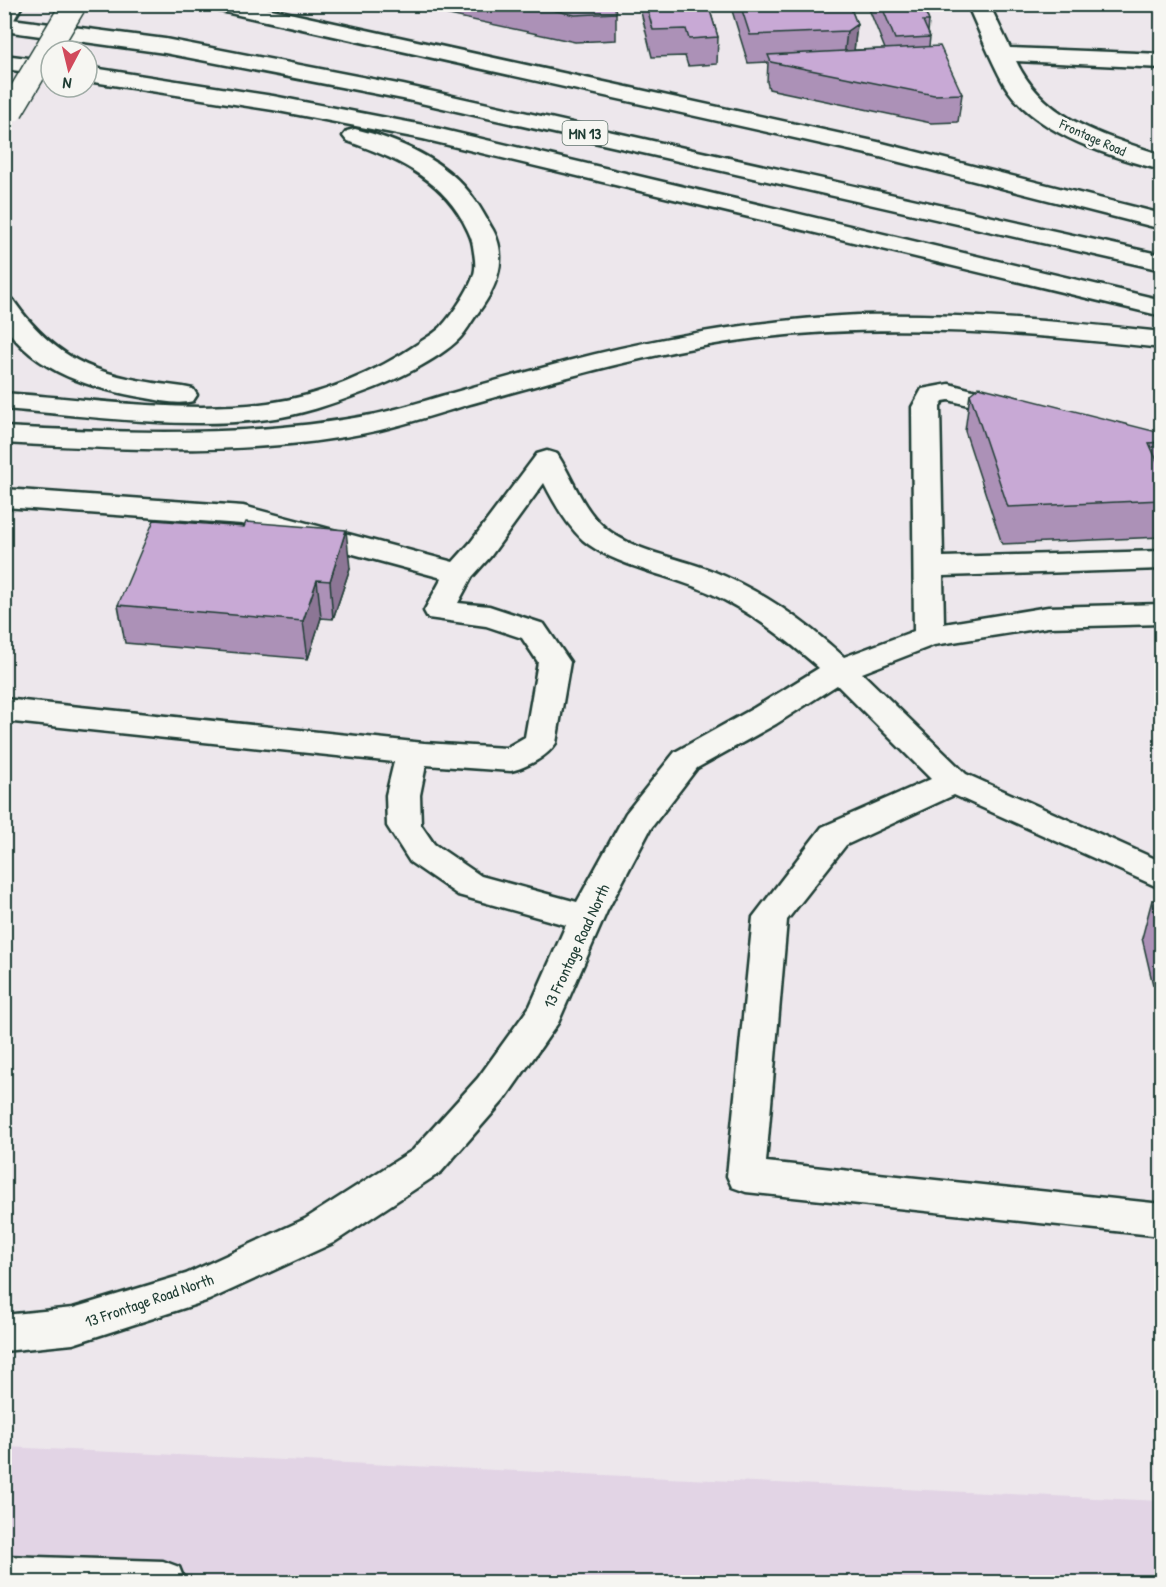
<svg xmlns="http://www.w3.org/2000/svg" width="1166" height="1587" font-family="'Patrick Hand',sans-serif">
  <rect width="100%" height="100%" fill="#ede7ec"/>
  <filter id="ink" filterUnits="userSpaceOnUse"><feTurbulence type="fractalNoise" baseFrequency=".0167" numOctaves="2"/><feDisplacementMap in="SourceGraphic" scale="12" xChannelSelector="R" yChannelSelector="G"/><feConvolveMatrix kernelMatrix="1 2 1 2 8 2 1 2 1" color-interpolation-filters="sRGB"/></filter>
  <g filter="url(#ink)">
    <polygon fill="#e2d4e5" points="5,1447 1161,1501 1161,1582 5,1582"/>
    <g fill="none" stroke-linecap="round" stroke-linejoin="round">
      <defs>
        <g id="minor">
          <path d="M967,4H989L1010,48L1162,54V68L1016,61C1045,121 1103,135 1162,155V170C1109,157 1033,133 1004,84C990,59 979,30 967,4Z"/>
          <path d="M949,384L1024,403L1028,409L1024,415L1014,417L949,400L943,401L940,407L943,557L1162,551V569L943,576L944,624L1048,607L1162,604V624L1048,627L934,645L862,673L966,774L1162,862V889L954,795L846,845L787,920L766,1162L1162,1204V1236L746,1192L732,1187L727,1176L753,917L822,827L931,779L837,685L776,724L697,768L651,828L607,911L558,1023L504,1100L441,1172L333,1243L209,1300L73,1344L4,1351V1315L73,1308L186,1274L305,1219L413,1150L478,1078L530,1006L566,925L458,895L410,862L387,826L386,795L394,762L4,721V699L424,743L506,748L525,737L538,662L522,638L486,626L428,618L424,611L442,578L242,524L4,507V489L243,506L453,562L470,543L537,454L547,451L557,454C573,478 581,507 604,527C632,551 676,557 710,570C761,590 803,620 844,657L914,631L912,407L922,389ZM544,483C554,503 567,525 583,540C612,565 673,576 710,593C751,612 785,638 819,668L754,708L675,752L626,813L577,902L481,876L434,844L421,825L420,795L426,765L511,771C527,767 547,757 556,743L570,662L544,624L489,606L458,603L472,577L490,557Z"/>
          <polygon points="4,1556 163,1561 179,1567 185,1582 4,1582"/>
        </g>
        <polygon id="major" points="4,4 23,4 12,23 4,24"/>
        <g id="highway">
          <polygon points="206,4 248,4 878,142 1162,214 1162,229 876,156 216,10 208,9"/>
          <polygon points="4,18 165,39 403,85 1162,255 1162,270 403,99 165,53 4,31"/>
          <polygon points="4,55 51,61 51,75 4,69"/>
          <polygon points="87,67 273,96 423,125 1162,300 1162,316 423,139 273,110 87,81"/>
          <path d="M355,129C399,140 448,161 474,199C481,208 487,220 493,230C509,260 496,289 477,314C471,322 466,332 459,339C438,360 392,382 364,392C332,404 301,415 268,419C184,430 89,416 4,409V393C89,399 184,414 268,403C321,396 375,373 419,343C426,338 435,333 441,327C452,315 474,284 475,269C476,262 474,253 473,246C472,237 467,229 463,221C438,176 393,157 347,141L343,136L347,131Z"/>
          <path d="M4,297L13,300C60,367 105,377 183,387L193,389L197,395L193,401C178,405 162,401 146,398C93,389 36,373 4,325Z"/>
          <path d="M858,315C960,313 1060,321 1162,332V348C1027,333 891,322 757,338C659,350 564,378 470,404C440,413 410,423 380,430C257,457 129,450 4,443V427C127,433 250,438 371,415C396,410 420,402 445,395C486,383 527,372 568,361C664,336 759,320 858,315Z"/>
        </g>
      </defs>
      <use href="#minor" stroke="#1f3d34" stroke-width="5"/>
      <use href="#major" stroke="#1f3d34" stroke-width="5"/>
      <use href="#highway" stroke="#1f3d34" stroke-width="5"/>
      <use href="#minor" fill="#f6f6f2" fill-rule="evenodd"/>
      <use href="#major" fill="#f6f6f2" fill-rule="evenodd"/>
      <use href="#highway" fill="#f6f6f2" fill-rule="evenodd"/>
      <defs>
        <polyline id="major-bridge" points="11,110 73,6"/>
      </defs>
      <use href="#major-bridge" stroke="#1f3d34" stroke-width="27" stroke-linecap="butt"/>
      <use href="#major-bridge" stroke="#f6f6f2" stroke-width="24"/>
    </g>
    <g fill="#ac91b7" stroke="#1f3d34" stroke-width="1.5">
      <polygon points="378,4 393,4 393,8 378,9"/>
      <polygon points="429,4 614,4 616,13 616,40 575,42 430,11"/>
      <polygon points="639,4 708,4 718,37 717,64 688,66 685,56 652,57"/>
      <polygon points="730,4 849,4 857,24 854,50 885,49 867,4 922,4 929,21 928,32 930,37 929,46 962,94 958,122 931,123 769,89 767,82 768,62 748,63"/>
      <polygon points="970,394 1161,433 1161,537 1002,544 965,431"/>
      <polygon points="350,568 333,619 321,618 308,659 125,643 118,605"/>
      <polygon points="1152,900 1161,900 1161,985 1153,985 1142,938"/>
    </g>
    <g fill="#8c7695" stroke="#1f3d34" stroke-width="1.5">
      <polygon points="857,24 854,51 844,58 847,31"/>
      <polygon points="346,530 350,568 333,619 330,581"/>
      <polygon points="317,580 321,618 308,659 303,621"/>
    </g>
    <g fill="#c8a9d5" stroke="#1f3d34" stroke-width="1.5">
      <polygon points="525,4 614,4 616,13 575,15"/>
      <polygon points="646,4 708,4 718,37 689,39 686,29 653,30"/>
      <polygon points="740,4 849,4 857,24 847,31 750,35"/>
      <polygon points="881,4 922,4 929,21 923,21 930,37 895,39"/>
      <polygon points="940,46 962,94 934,95 771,62 768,55"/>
      <polygon points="979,387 1161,433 1161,442 1149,443 1161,470 1161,500 1008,507 970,394"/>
      <polygon points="154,520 244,527 246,522 346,530 330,581 317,580 303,621 118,605"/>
      <polygon points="1152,900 1161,900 1161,938"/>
    </g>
  </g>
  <g text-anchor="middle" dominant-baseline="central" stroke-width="5" stroke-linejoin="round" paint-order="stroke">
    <g font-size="14" fill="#1f3d34" stroke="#f6f6f2">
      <text transform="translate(1093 137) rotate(24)">Frontage Road</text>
    </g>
    <rect fill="#f6f6f2" stroke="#60746d" stroke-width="1.5" x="562.5" y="121" width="45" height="24" rx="4.5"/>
    <g font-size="15" font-weight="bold" fill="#1f3d34">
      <text x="585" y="133">MN 13</text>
    </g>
    <g font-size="16" fill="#1f3d34" stroke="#f6f6f2">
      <text transform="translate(576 946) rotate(-65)">13 Frontage Road North</text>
      <text transform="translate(149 1300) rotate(-19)">13 Frontage Road North</text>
    </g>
  </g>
  <rect width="1166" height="1587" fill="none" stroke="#f6f6f2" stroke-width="24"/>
  <rect x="12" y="12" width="1142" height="1563" fill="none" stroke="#1f3d34" stroke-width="2" filter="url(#ink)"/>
  <g transform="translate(69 69) rotate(187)"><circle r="28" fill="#f6f6f2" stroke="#a0aca6" stroke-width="1.5"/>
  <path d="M0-4.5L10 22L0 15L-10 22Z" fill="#d1495b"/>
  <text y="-9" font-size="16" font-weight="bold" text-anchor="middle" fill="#1f3d34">N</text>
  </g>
</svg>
